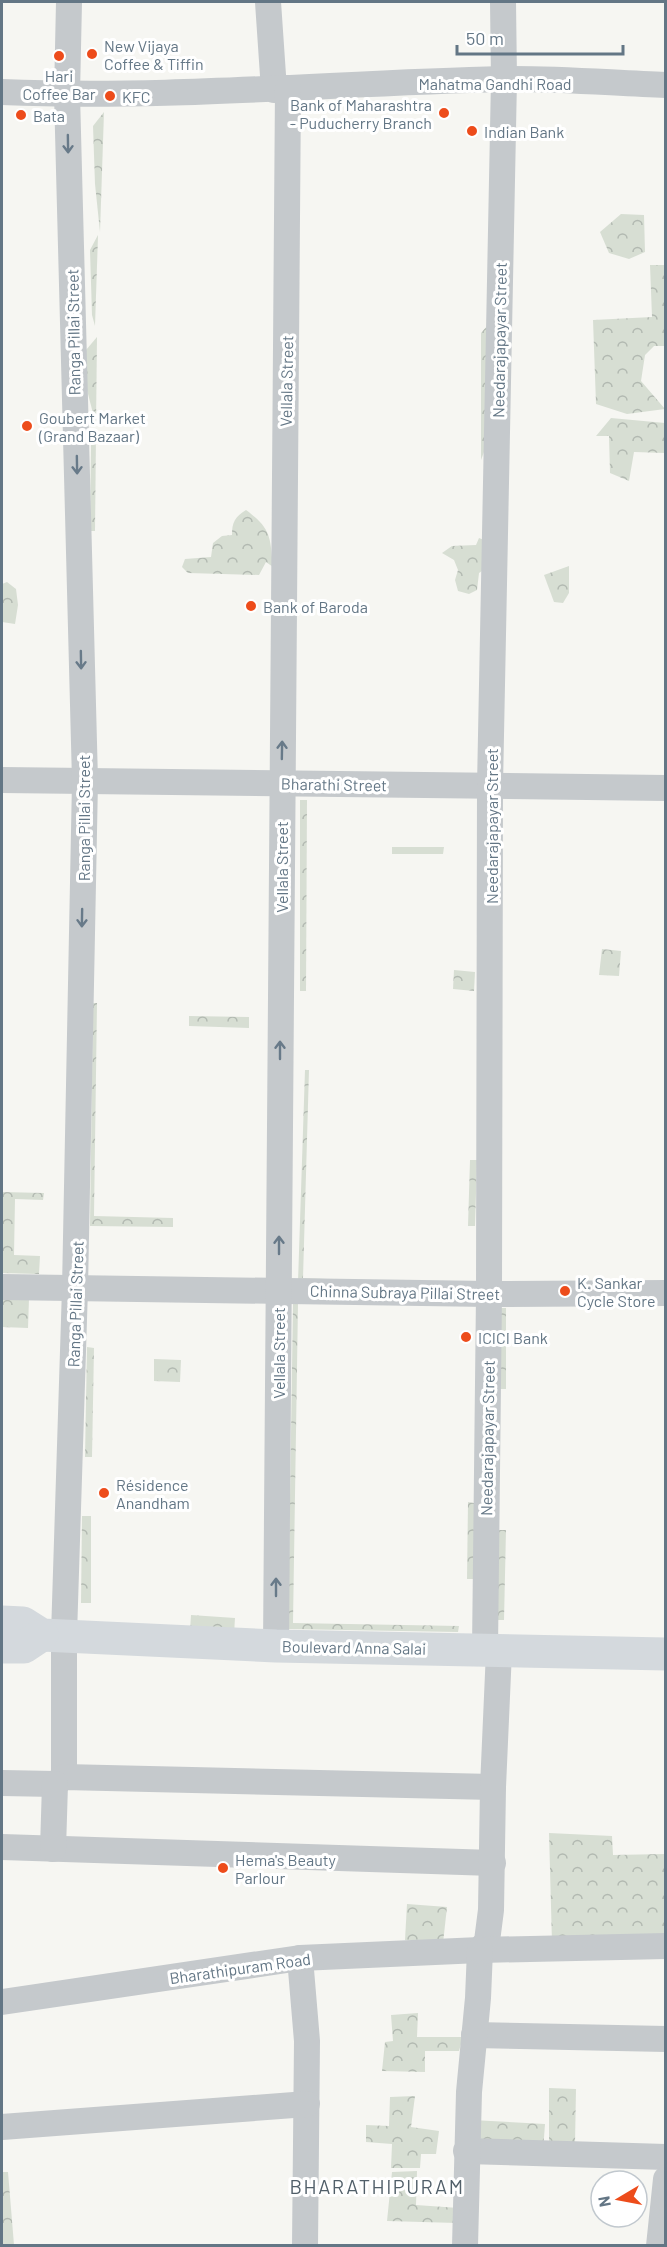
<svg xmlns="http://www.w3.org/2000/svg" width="667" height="2247" font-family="Barlow,sans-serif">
  <defs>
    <pattern id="forest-crowns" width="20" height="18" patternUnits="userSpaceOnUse" patternTransform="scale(1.5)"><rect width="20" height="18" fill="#d7ded3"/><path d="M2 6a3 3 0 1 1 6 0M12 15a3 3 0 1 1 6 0" fill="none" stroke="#b2b9b1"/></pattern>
  </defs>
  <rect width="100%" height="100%" fill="#f6f6f2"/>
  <g fill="url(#forest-crowns)">
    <polygon points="104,112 100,232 95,184 93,126"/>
    <polygon points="621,214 644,215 645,252 629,259 609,253 600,232"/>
    <polygon points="98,235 98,236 95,326 92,315 90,250"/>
    <polygon points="650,265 665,265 665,346 654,346 645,355 641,381 665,409 627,414 596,404 593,320 652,317"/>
    <polygon points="487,326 487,444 481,460 481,333"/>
    <polygon points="97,337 96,425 87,390 86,350"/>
    <polygon points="611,418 665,423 665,453 634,452 629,481 610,473 609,436 596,436"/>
    <polygon points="96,436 95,531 90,531 91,443"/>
    <path d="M246,510C272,529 270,538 273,567L266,562L259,575L188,573L182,567L185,559L211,557L213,543L222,536L232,535C232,522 235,517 246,510Z"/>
    <polygon points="479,538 484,540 485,569 479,573 477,590 469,594 458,591 455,580 458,570 454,560 442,553 452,546 476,545"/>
    <polygon points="569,566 569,593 563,603 554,602 544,575"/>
    <polygon points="7,582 16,589 18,605 15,624 2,622 2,584"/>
    <polygon points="300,800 307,800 306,991 300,991"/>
    <polygon points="392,847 444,847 443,854 392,854"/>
    <polygon points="602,949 621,951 619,976 599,975"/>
    <polygon points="454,970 475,972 474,991 453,989"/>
    <polygon points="93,1003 97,1003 94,1216 173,1218 173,1227 90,1226"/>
    <polygon points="189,1016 249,1017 249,1028 189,1026"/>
    <polygon points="305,1070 309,1070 303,1278 403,1282 298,1282"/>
    <polygon points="470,1160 477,1160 475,1226 468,1226"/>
    <polygon points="2,1192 44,1193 43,1200 15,1199 14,1255 40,1256 39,1274 2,1273"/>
    <polygon points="2,1298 29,1299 28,1328 2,1327"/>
    <polygon points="293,1304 298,1304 293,1623 459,1626 458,1632 288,1629"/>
    <polygon points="501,1308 506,1308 506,1389 500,1389"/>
    <polygon points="87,1347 94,1348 92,1457 85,1457"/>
    <polygon points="154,1359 181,1360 180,1382 154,1381"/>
    <polygon points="468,1502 474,1503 474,1579 467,1579"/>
    <polygon points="82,1516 91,1516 91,1603 81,1603"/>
    <polygon points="498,1530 506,1530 504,1620 497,1620"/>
    <polygon points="191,1615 235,1618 234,1635 190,1632"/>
    <polygon points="549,1833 612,1836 613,1855 665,1854 665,1940 552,1943"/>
    <polygon points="407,1904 447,1907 443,1943 405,1940"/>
    <polygon points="418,2013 417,2037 463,2037 459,2051 425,2051 425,2072 382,2071 385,2042 393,2041 391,2015"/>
    <polygon points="549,2088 576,2089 575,2144 549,2143"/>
    <polygon points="415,2096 411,2127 439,2131 436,2154 421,2154 420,2168 391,2168 392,2144 366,2142 366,2125 389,2126 390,2097"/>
    <polygon points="472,2120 545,2124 543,2151 468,2149"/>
    <polygon points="417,2171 416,2205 459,2208 457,2223 387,2221 392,2172"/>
    <polygon points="2,2172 8,2172 14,2245 2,2245"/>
  </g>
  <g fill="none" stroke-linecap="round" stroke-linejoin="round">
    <g stroke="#c5c9cc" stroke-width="26">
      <polyline points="268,2 274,90"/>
      <path d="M2,92C168,99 335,83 502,79C556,78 611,83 666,85"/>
      <polyline points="2,780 666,788"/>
      <polyline points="2,1287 489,1294 666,1293"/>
      <polyline points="276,1646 288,88"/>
      <polyline points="485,1650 489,1294 490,786 504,79 503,2"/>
      <polyline points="64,1777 64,1635 75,1288 85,781 67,94 69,2"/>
      <polyline points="2,1783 55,1784 64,1777 493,1787"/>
      <polyline points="2,1847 493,1863"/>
      <polyline points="53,1849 55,1784"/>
      <polyline points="480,1950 487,1941 491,1910 493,1787 499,1651"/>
      <polyline points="300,1958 307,2041 305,2246"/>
      <polyline points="2,2002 300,1958 480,1950 666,1946"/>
      <polyline points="474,2035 666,2039"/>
      <polyline points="2,2127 307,2104"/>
      <polyline points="466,2151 666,2157"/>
      <polyline points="465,2246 469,2092 478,1998 480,1950"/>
      <polyline points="659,2246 666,2179"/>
    </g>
    <g stroke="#d4d9dd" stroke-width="33">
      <polyline points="2,1622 23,1623 42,1635 276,1646 666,1654"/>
      <polyline points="2,1647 24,1647 42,1635"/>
    </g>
  </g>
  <defs><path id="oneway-shaft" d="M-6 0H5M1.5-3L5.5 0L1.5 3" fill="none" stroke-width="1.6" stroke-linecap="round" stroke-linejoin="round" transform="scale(1.5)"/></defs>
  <g stroke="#687a89">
    <use href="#oneway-shaft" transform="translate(68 144) rotate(89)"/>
    <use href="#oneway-shaft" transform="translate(77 465) rotate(89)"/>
    <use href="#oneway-shaft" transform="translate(81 660) rotate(89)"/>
    <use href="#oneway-shaft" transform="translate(282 750) rotate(-89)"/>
    <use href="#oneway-shaft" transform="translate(82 918) rotate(91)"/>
    <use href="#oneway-shaft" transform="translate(280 1050) rotate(-90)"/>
    <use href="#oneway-shaft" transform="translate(279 1245) rotate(-90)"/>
    <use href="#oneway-shaft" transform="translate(276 1587) rotate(-90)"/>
  </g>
  <g fill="#ed4c1b" stroke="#fff" stroke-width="2">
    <circle cx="92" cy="54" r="6"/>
    <circle cx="59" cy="56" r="6"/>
    <circle cx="110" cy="96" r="6"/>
    <circle cx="444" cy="113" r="6"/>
    <circle cx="21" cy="115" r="6"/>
    <circle cx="472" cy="131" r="6"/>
    <circle cx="27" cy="426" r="6"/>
    <circle cx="251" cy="606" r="6"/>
    <circle cx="565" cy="1291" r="6"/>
    <circle cx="466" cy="1337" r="6"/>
    <circle cx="104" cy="1493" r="6"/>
    <circle cx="223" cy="1868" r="6"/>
  </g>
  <g text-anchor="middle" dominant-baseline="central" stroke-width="6" stroke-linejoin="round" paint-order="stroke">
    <g font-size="16" fill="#637685" stroke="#fff" text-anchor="start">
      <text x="104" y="45">New Vijaya<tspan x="104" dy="18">Coffee &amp; Tiffin</tspan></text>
      <text x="59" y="75" text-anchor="middle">Hari<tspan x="59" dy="18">Coffee Bar</tspan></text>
      <text x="122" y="96">KFC</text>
      <text x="432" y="104" text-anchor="end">Bank of Maharashtra<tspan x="432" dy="18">- Puducherry Branch</tspan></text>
      <text x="33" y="115">Bata</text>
      <text x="484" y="131">Indian Bank</text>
      <text x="39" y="417">Goubert Market<tspan x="39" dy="18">(Grand Bazaar)</tspan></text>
      <text x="263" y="606">Bank of Baroda</text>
      <text x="577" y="1282">K. Sankar<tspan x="577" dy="18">Cycle Store</tspan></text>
      <text x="478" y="1337">ICICI Bank</text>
      <text x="116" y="1484">Résidence<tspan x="116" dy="18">Anandham</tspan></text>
      <text x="235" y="1859">Hema's Beauty<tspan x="235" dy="18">Parlour</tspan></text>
    </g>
    <g font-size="16" fill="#637685" stroke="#fff">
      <text x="495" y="83">Mahatma Gandhi Road</text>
      <text transform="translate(73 332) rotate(-91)">Ranga Pillai Street</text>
      <text transform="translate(499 340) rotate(-89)">Needarajapayar Street</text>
      <text transform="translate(286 381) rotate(-89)">Vellala Street</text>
      <text transform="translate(334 784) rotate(1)">Bharathi Street</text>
      <text transform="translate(83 818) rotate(-90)">Ranga Pillai Street</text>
      <text transform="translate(491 826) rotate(-90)">Needarajapayar Street</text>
      <text transform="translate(281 867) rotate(-90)">Vellala Street</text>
      <text transform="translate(405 1292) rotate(1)">Chinna Subraya Pillai Street</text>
      <text transform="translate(75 1304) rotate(-88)">Ranga Pillai Street</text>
      <text transform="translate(278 1353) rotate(-90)">Vellala Street</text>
      <text transform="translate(487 1438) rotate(-89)">Needarajapayar Street</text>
      <text transform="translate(354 1647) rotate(1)">Boulevard Anna Salai</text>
      <text transform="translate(240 1968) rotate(-8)">Bharathipuram Road</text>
    </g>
    <g font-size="20" letter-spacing="1.5" fill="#515f69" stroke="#fff">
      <text x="377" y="2186">BHARATHIPURAM</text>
    </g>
  </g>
  <rect width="667" height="2247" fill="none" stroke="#637685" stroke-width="6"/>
  <g transform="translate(619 2199) rotate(260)"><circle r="28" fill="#ffffff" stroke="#c1c8ce" stroke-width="1.5"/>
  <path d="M0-4.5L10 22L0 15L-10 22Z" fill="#ed4c1b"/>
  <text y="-9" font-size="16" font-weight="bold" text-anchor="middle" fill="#637685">N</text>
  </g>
  <path d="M457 45v9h166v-9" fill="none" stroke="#637685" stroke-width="3"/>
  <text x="466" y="45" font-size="18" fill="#637685" stroke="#ffffff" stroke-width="4.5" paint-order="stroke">50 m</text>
</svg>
